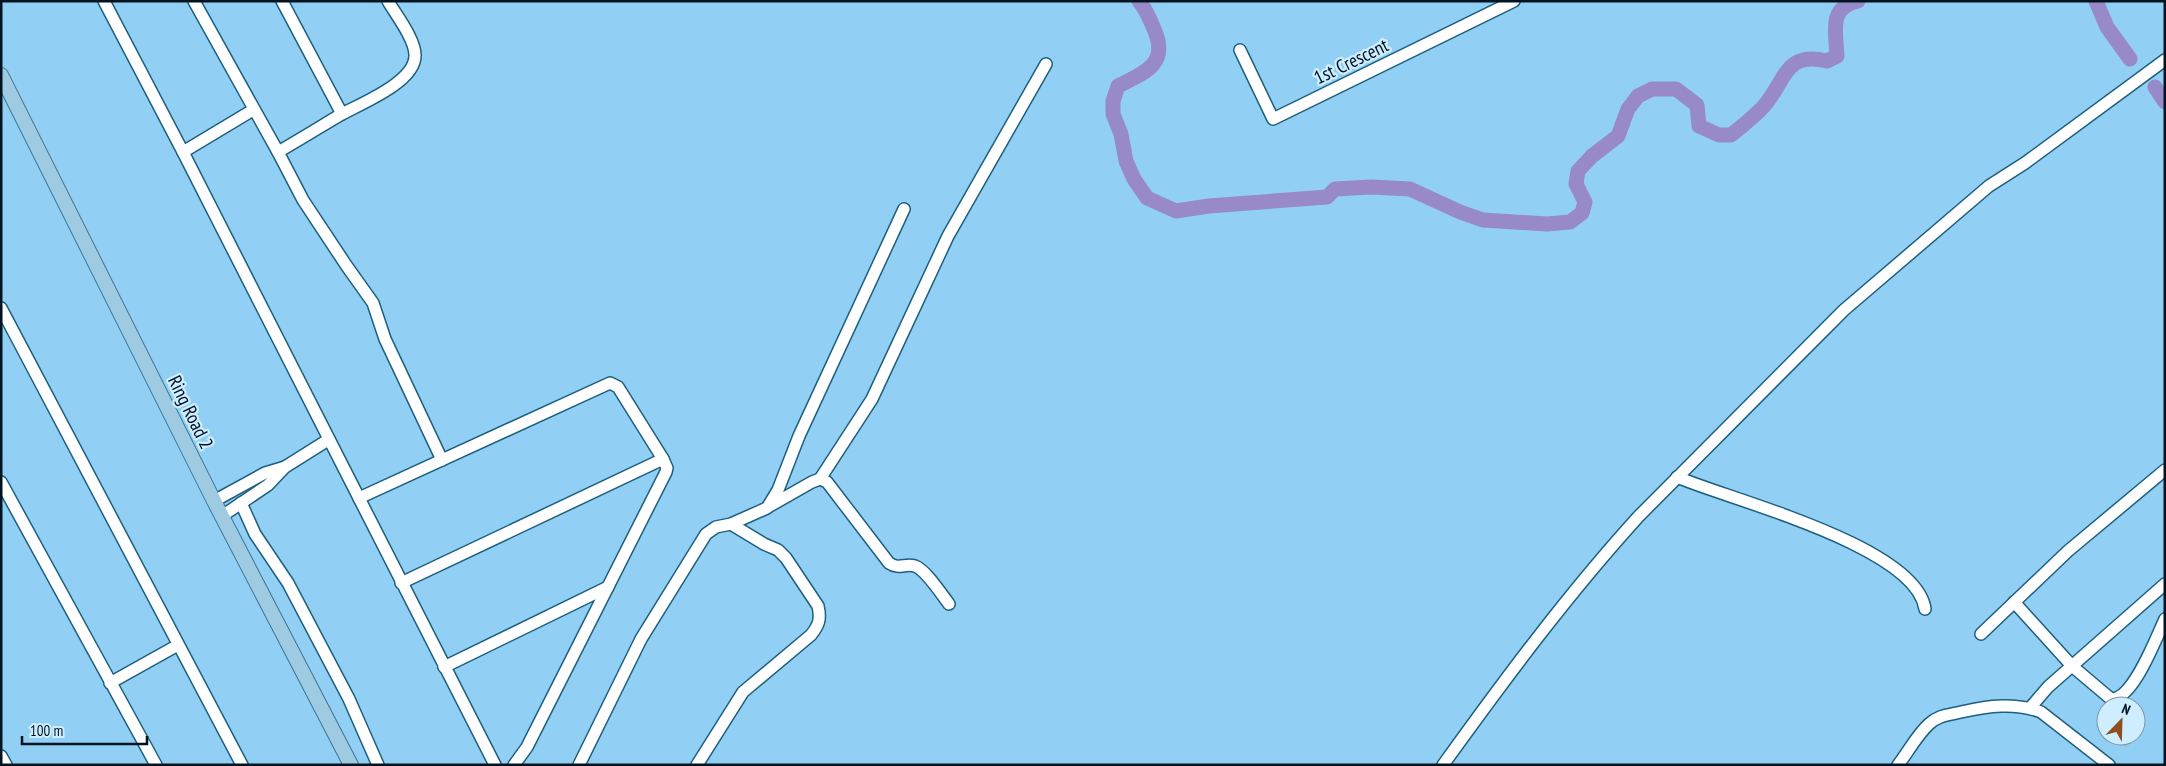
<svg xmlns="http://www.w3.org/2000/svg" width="2166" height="766" font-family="'PT Sans Narrow',sans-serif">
  <rect width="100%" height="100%" fill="#91d0f4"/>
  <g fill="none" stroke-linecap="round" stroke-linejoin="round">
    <g stroke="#988ac8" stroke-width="15">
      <path d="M1139,1C1146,9 1150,19 1154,29C1170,64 1144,73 1118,86L1113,101V114L1121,134L1126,161L1134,179L1147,198L1176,211L1209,206L1327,197L1335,189L1371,187L1410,189L1460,212L1483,220L1547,224L1570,222L1582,213L1585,202L1576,184L1578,171L1592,156L1618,136L1628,109L1638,96L1652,89H1676L1697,105L1699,126L1719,135H1731C1742,126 1754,117 1764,106C1786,81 1784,51 1827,61L1837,56C1836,33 1828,7 1858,1"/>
      <polyline points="2096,1 2107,27 2130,59"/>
      <polyline points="2155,87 2165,102"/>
    </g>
    <defs>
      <g id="minor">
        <polyline points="104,1 183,152 359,498"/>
        <polyline points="194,1 278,152"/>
        <polyline points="282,1 342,114"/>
        <path d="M388,1C396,15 415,39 415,55C416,82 360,104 340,115C320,127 299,140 278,152L303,200L346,265L373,303L385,339L442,460"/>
        <polyline points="1240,50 1273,119 1514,1"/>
        <polyline points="183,152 253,110"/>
        <polyline points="1,308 242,765"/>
        <path d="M1677,477C1731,500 1916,546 1925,609"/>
        <polyline points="820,479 872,399 948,236 1046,64"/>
        <polyline points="1,482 156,765"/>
        <polyline points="214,501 265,473 285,467"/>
        <polyline points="241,503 255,534 288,583 349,699 378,765"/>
        <path d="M768,507L812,482L820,479L827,482L889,563C899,570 905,563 915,566C926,570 942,595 949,604"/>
        <polyline points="222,516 268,485 285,467 328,440"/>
        <polyline points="401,583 663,459"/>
        <path d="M2014,602L2072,666L2111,699C2133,700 2156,638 2165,619"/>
        <polyline points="1981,634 2068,551 2165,470"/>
        <polyline points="444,667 608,587"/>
        <polyline points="110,683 178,645"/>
        <polyline points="2030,708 2048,687 2165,584"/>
        <polyline points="1,756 6,765"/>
        <polyline points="495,765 359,498 610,383 618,387 663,459 667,468 666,472 527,747 514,765"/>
        <polyline points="579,765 641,639 706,534 716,527 731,524 767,508 778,490 799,436 904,209"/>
        <path d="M697,765L743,692L811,635C819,625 821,619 818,606L786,558L778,550L764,544L731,524"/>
        <path d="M1443,765C1505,679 1568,594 1639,516L1844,310L1989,186L2025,163L2165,60"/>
        <path d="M1898,765C1908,752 1917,735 1929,724C1939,715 1948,715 1961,712C1988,706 2014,702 2041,712L2109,765"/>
      </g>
      <polyline id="major" points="1,75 214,501 351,765"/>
    </defs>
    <use href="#minor" stroke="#1d5f7e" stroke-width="14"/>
    <use href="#major" stroke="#3e7492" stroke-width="16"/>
    <use href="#minor" stroke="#fff" stroke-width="11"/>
    <use href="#major" stroke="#9fcbe2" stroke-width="14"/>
  </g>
  <g text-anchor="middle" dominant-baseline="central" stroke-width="4.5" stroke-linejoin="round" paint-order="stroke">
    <g font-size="19" fill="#001320" stroke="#ceedff">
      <text transform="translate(1351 61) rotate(-26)">1st Crescent</text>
      <text transform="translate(191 412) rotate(64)">Ring Road 2</text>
    </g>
  </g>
  <rect width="2166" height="766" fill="none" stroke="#001320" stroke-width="5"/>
  <g transform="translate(2121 721) rotate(23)"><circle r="24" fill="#ceedff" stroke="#7c96a6"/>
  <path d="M0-4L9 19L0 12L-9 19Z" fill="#904e1c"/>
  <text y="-8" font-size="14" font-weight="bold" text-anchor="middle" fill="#001320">N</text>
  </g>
  <path d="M22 736v8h125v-8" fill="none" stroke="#001320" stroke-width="2.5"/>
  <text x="30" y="736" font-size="15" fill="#001320" stroke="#ceedff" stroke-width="4" paint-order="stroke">100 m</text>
</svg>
